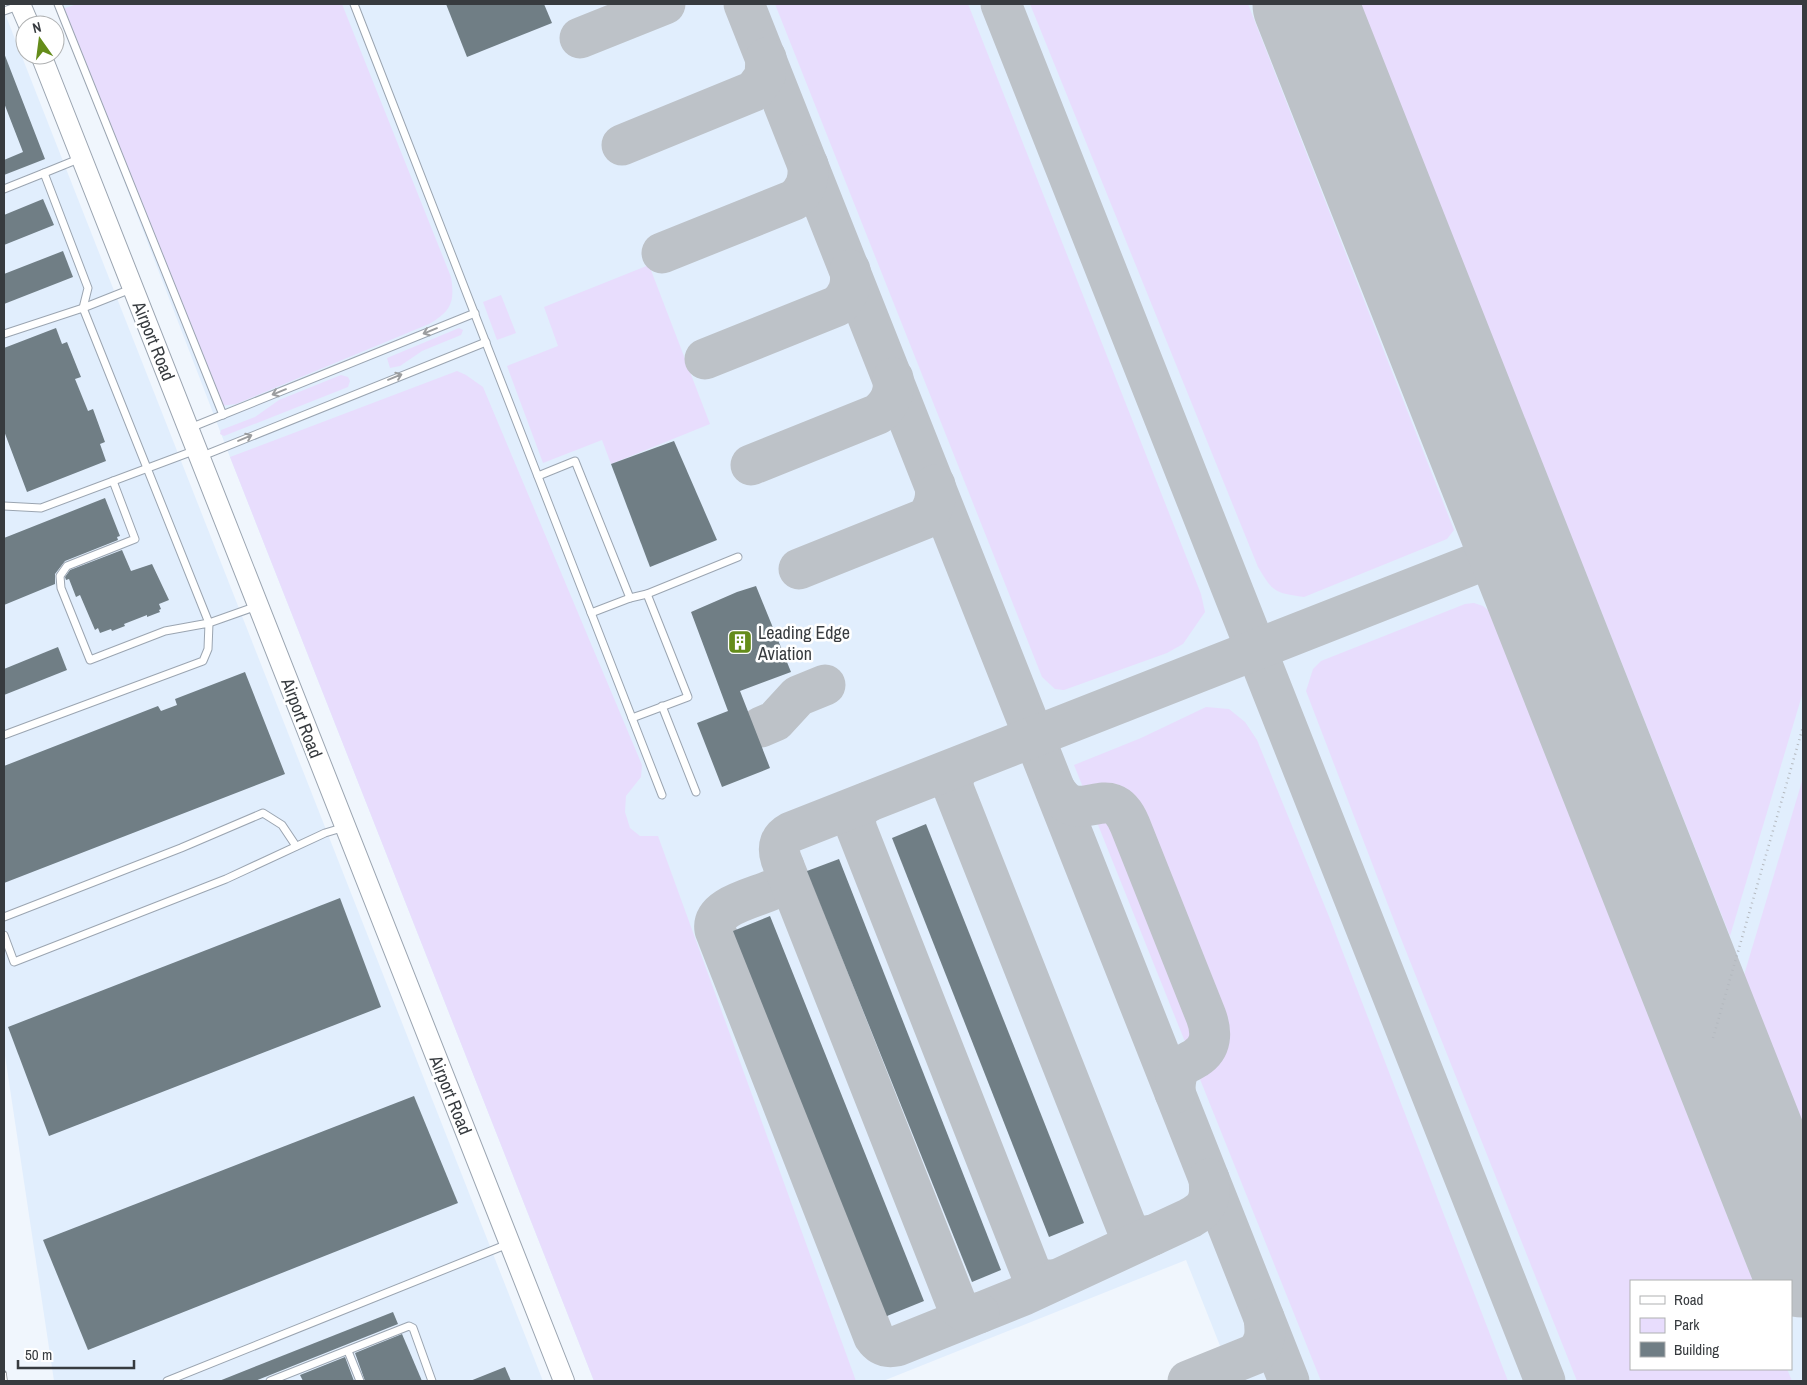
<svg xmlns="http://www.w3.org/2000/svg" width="1807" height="1385" font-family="'Archivo Narrow',sans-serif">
  <rect width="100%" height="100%" fill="#f0f6fd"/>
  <g fill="#e1eefd" fill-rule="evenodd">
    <path d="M56,4H1803V1381H1234L1186,1260L883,1381H594L230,457ZM1631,1281H1791V1369H1631Z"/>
    <polygon points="4,11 543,1381 54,1381 4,1049"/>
  </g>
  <g fill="#e8ddfd">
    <path d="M77,4H342L451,277C455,302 451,311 429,324L236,404L221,406L60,10Z"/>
    <polygon points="775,4 968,4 1201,594 1205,612 1183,644 1167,653 1064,690 1055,689 1042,677"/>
    <path d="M1030,4H1248L1454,530L1447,539L1304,597C1274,593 1273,592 1258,567Z"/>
    <polygon points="1360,4 1803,4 1803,692 1730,936"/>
    <polygon points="649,265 710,424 611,464 602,440 543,463 507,366 558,346 544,307"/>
    <polygon points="501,295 516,333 497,340 483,302"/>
    <polygon points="459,328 463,330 461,335 422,351 400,366 390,368 387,358"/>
    <polygon points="457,371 466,375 483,387 642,765 641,777 626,796 625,812 630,828 640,836 658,836 856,1381 594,1381 230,457"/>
    <polygon points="341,375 348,377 350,381 348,387 224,436 220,434 221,430 255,417 279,400"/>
    <polygon points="1474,603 1483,606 1489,611 1753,1281 1631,1281 1631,1369 1787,1369 1792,1381 1577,1381 1398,931 1306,691 1313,669 1321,661 1465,604"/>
    <polygon points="1206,707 1229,709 1245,722 1257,740 1330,919 1508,1381 1321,1381 1074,765 1141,738"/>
    <polygon points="1803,778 1803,1160 1738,995"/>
  </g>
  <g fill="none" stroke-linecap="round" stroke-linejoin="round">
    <g stroke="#bdc2c8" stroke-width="41">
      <polyline points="744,4 1289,1381"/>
      <polyline points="1001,4 1545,1381"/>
      <polyline points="580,38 665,4"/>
      <polyline points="622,145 754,91 765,76 766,58"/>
      <path d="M662,253L794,200C806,190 809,180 808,165"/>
      <path d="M705,359L837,306C849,296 852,285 850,270"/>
      <path d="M751,465L878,414C890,404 895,393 893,378"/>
      <path d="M1478,563C1514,554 1522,565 1538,595"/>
      <path d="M799,569L924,519C934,511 937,497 935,485"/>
      <polyline points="761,727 775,721 798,696 825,685"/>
      <polyline points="961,766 952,777 954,790 1127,1228 1137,1237 1153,1235"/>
      <path d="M1056,791C1081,830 1110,776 1130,825L1206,1016C1212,1032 1212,1048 1196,1058C1190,1062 1184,1063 1180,1069C1175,1076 1175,1085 1175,1093"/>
      <path d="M868,802C856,810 853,816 857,830L1030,1270L1039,1280H1055"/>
      <path d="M784,867L785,877L780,886C762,897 710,904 715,930L874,1337C880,1346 887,1348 897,1346L1024,1295L1190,1218C1208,1208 1211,1200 1209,1179"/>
      <path d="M979,1313C969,1314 963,1313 957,1305L781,859C777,846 780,838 791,832L1487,559C1515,542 1506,520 1499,494"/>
      <path d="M1188,1381L1255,1354C1266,1343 1266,1333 1264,1318"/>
    </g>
    <polyline stroke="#bdc2c8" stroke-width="105" points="1305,4 1803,1265"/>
  </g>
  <g fill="#707e85">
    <polygon points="446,4 544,4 552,23 467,57"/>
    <polygon points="4,53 45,159 4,175 4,160 23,152 4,103"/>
    <polygon points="43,199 54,225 4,245 4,215"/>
    <polygon points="63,251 73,277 4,304 4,274"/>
    <polygon points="56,328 62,344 67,342 81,377 75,379 88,411 93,409 105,442 100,444 106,461 27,492 4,431 4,348"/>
    <polygon points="674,441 717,540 650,567 611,464"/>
    <polygon points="105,498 120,536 117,537 118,540 65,561 55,574 55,584 4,605 4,538"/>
    <polygon points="122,550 131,571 152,564 169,600 159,604 161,609 159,610 160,612 147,617 147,615 124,624 125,626 112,631 111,629 100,633 98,628 95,630 80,595 76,597 69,579 66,580 65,577 70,570"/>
    <polygon points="756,586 791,672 740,691 770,768 722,787 697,723 728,711 691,612 737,592"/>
    <polygon points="58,647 67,670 4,695 4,669"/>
    <polygon points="245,672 285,774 4,883 4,766 158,706 161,711 177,705 175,699"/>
    <polygon points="926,824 1084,1223 1049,1237 892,838"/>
    <polygon points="839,859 1001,1270 972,1282 807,871"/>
    <polygon points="340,898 381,1007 49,1136 8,1027"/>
    <polygon points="770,916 924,1301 887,1316 733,931"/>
    <polygon points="414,1096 458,1203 88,1350 43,1240"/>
    <polygon points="393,1312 398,1324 255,1381 219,1381"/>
    <polygon points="402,1334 422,1381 365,1381 355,1353"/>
    <polygon points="345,1357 354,1381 303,1381 300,1375"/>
    <polygon points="505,1367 511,1381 470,1381"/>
  </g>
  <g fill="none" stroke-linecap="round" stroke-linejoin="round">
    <defs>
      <g id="lane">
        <polyline points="58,4 223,415"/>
        <polyline points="354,4 662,795"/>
        <polyline points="4,11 18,6"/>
        <polyline points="44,173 81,158"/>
        <polyline points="4,189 44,173 88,288 83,308 209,623 257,606"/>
        <polyline points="4,334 83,308 131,289"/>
        <polyline points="190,428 475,313"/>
        <polyline points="200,457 486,342"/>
        <polyline points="538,476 575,461 630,598"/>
        <polyline points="4,506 41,508 196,450"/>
        <polyline points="591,613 630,598 647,594 738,557"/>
        <polyline points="662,706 696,792"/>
        <polyline points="632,718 688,697 647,594"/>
        <polyline points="4,735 203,661 208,649 209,623 165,631 90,660 61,588 60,576 67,566 135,539 113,481"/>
        <polyline points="4,917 181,848 263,813 282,825 296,846"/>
        <polyline points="4,935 14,962 226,879 325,833 345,827"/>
        <polyline points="348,1351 360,1381"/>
        <polyline points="167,1381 508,1244"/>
        <polyline points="270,1381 409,1326 413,1328 432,1381"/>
      </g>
      <g id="secondary">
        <polyline points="20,4 29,25"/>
        <polyline points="41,55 564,1381"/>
      </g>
    </defs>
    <use href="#lane" stroke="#9ba5b1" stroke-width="9"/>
    <use href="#secondary" stroke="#9ba5b1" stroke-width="22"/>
    <polyline stroke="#b4b9bf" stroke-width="2.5" stroke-dasharray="1 4" stroke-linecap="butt" points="1713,1038 1803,727"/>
    <use href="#lane" stroke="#fff" stroke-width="7"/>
    <use href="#secondary" stroke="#fff" stroke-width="20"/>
    <defs>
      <polyline id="rail" points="4,1373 5,1381"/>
    </defs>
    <use href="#rail" stroke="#8a8f94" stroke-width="5.5"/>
    <use href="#rail" stroke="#fff" stroke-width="4" stroke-dasharray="11" stroke-linecap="butt"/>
  </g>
  <defs><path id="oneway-shaft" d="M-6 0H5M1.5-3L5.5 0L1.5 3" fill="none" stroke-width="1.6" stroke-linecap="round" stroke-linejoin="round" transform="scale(1.25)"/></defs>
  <g stroke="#9b9d9f">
    <use href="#oneway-shaft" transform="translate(430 331) rotate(158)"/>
    <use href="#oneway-shaft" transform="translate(395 377) rotate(-22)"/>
    <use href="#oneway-shaft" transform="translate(279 392) rotate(158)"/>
    <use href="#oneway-shaft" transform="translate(245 438) rotate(-23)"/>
  </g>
  <defs>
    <symbol id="building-square" viewBox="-11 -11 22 22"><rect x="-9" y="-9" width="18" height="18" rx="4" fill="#648c1a" stroke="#fff"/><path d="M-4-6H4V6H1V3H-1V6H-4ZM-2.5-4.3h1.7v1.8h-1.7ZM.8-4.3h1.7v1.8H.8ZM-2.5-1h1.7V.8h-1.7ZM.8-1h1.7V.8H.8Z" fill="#fff"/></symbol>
  </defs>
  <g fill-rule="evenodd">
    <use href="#building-square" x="726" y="628" width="28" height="28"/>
  </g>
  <g text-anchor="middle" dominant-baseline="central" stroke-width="5" stroke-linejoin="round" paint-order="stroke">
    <g font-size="18" fill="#373b3f" stroke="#fff">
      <text transform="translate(154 341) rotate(68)">Airport Road</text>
      <text transform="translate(302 718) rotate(69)">Airport Road</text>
      <text transform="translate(451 1095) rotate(68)">Airport Road</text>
    </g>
    <g font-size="18" fill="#373b3f" stroke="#fff" text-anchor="start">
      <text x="758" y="632">Leading Edge<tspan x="758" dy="21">Aviation</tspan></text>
    </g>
  </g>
  <rect width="1807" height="1385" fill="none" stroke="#373b3f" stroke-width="10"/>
  <rect x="1630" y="1280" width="162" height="90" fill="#ffffff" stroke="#afb1b2"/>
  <rect x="1640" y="1296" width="25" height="8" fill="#ffffff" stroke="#afb1b2"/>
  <text x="1674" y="1305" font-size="15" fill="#373b3f">Road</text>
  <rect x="1640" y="1318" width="25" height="15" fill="#e8ddfd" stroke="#afb1b2"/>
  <text x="1674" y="1330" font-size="15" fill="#373b3f">Park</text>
  <rect x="1640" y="1342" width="25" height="15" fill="#707e85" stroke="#afb1b2"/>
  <text x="1674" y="1355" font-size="15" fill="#373b3f">Building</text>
  <g transform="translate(40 40) rotate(346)"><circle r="24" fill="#ffffff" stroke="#afb1b2"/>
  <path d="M0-4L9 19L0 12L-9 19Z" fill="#648c1a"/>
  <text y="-8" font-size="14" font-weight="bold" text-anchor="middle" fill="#373b3f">N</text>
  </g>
  <path d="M18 1360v8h116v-8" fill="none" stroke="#373b3f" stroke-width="2.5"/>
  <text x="25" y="1360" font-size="15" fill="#373b3f" stroke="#ffffff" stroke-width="4" paint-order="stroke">50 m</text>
</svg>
